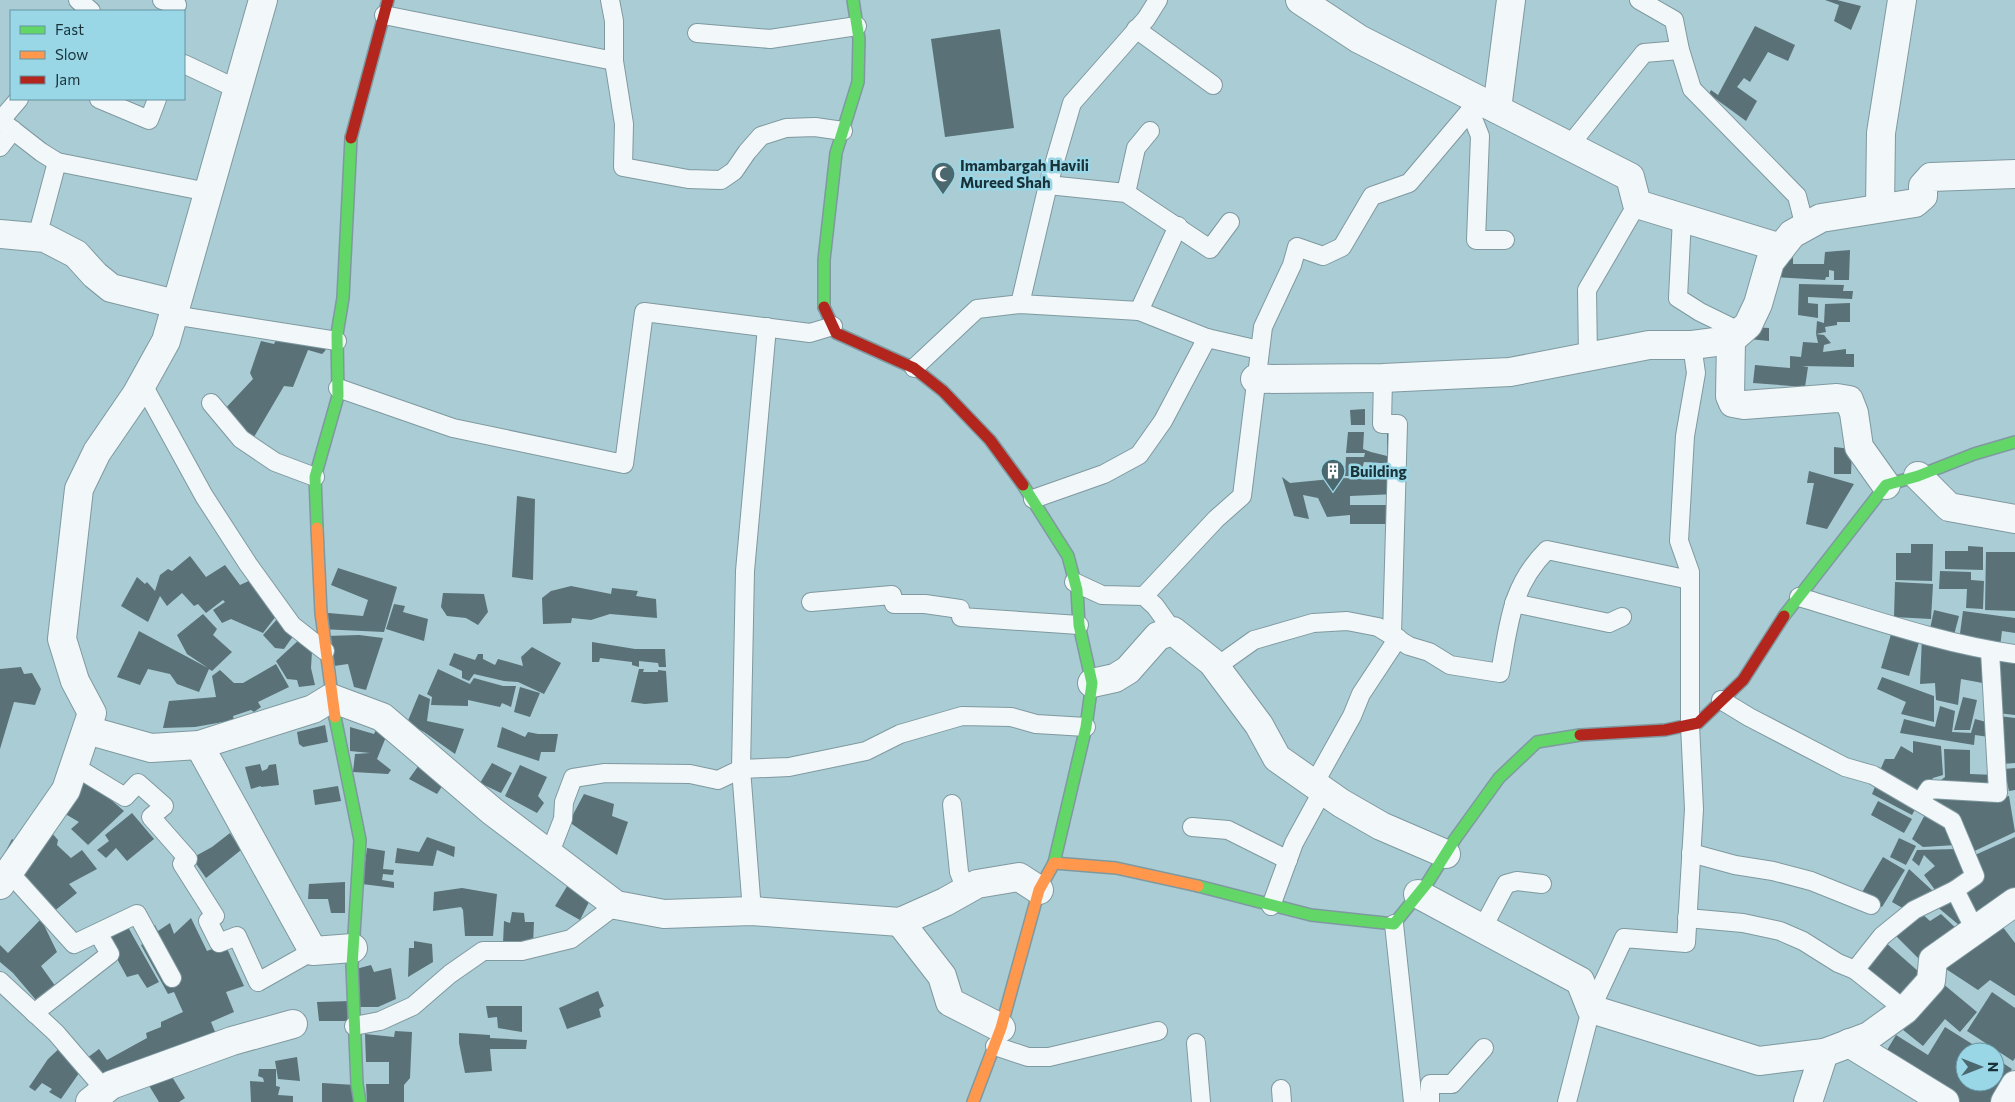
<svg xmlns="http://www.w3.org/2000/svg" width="2015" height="1102" font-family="Commissioner,sans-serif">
  <rect width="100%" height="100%" fill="#aaccd4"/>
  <g fill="#5a7178">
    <polygon points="1825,0 1837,0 1861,6 1851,30 1834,21 1839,5"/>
    <polygon points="1755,26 1795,45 1788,61 1768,52 1750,82 1744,78 1737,87 1757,101 1746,121 1709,94 1711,90 1718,95"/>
    <polygon points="1000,29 1014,128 945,137 931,39"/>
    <polygon points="1793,248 1793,264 1824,264 1825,252 1850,250 1849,280 1834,280 1834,271 1829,270 1829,277 1826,277 1825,280 1772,277"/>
    <polygon points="1799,284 1844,285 1843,291 1853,291 1852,299 1808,297 1808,303 1818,304 1818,318 1798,315"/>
    <polygon points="1850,303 1850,322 1837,322 1837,325 1825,327 1826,332 1816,334 1817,321 1824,323 1825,304"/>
    <polygon points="274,324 332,331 325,351 322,354 308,350 293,387 284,386 254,437 222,412 253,379 250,373 261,341 274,344 277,338"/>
    <polygon points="1750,327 1769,328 1769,341 1749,339"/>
    <polygon points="1816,334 1824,335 1831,343 1824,345 1823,352 1846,349 1846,354 1854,354 1854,367 1802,366 1808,367 1805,387 1753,383 1755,365 1790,368 1790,356 1801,357 1803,342 1818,343"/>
    <polygon points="1365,409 1365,425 1351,425 1350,410"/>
    <polygon points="1387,430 1396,430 1397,464 1364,462 1361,473 1358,471 1353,476 1345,476 1346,457 1364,457 1365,453 1346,453 1348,432 1364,432 1363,449 1371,452 1387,456"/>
    <polygon points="1834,447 1852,449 1851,474 1834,474"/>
    <polygon points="1363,469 1379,469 1379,476 1397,473 1396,494 1350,496 1350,505 1394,505 1395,524 1350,524 1350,515 1327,517 1318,498 1303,495 1309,519 1294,516 1282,477 1290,483 1341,478 1365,479"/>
    <polygon points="1809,471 1854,484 1827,529 1806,524 1814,483 1807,483"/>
    <polygon points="517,496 535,499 533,580 512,577"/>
    <polygon points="1911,544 1933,544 1932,581 1896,580 1896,553 1911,553"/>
    <polygon points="1968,546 1983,547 1983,570 1945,569 1945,551 1968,551"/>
    <polygon points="1986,552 2015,552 2015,611 1985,610"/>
    <polygon points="190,556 206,577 225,565 240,585 253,579 280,611 263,633 231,619 222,623 213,610 225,602 223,600 206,613 198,604 194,606 182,593 167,606 160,596 148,622 121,606 137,577 145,584 147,582 155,591 160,575 168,569 172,571"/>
    <polygon points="338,568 397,587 384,632 320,629 317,612 363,616 368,600 331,585"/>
    <polygon points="1940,571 1971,572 1971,580 1984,581 1983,609 1966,608 1967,589 1939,589"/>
    <polygon points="1895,582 1933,584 1931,619 1894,617"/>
    <polygon points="571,586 611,594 612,588 638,591 636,596 656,599 657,618 610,614 591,620 572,618 571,623 543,624 542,598 551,591"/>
    <polygon points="443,593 484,594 488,612 478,625 466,618 447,616 441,607"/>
    <polygon points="394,604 405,606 403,612 428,619 424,641 386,629"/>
    <polygon points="1934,610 1959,616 1954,635 1930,629"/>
    <polygon points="1963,611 2015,618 2015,633 2002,631 2000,647 1959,641"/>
    <polygon points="203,614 217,629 213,635 232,652 212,671 209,669 199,692 177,684 170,674 148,669 140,685 117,677 139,631 208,668 187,654 177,635"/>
    <polygon points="278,618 296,632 284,649 275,648 263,635"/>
    <polygon points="1892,631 1920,639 1909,676 1881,668"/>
    <polygon points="359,635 383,638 366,690 354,687 348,664 327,667 326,636"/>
    <polygon points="1922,637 1985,653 1988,684 1961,679 1958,705 1936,700 1935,683 1920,684"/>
    <polygon points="301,638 312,651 311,668 315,685 299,687 297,680 287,679 276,661"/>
    <polygon points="592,642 635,649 665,649 666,667 659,667 658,663 639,661 639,667 632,665 632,662 600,658 599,662 592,662"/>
    <polygon points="532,647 561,663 544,694 518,682 504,681 474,674 469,681 462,678 462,671 449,665 454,653 475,660 478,654 483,654 483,659 495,665 498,659 523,666 521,657"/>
    <polygon points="1996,656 2015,660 2015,715 1997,713"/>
    <polygon points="276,664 289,687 258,702 261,707 254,712 251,710 233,716 234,720 195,727 163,728 169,701 216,697 212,676 220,670 234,683 243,683"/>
    <polygon points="21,667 24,674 32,673 41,689 35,705 14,702 0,749 0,669"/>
    <polygon points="438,669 470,684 474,678 503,686 516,686 511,707 502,703 500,707 468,700 468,706 431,705 432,697 427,694"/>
    <polygon points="639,669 644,669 643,672 658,672 658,670 666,671 668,702 645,704 631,702"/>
    <polygon points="1882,677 1934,696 1934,722 1901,714 1906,702 1877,689"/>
    <polygon points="520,687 540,693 530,717 514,712"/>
    <polygon points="419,694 430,699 427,721 464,729 455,754 424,732 407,723"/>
    <polygon points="1963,697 1977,700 1970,730 1954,730"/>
    <polygon points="1940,706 1955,711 1952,732 1971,733 1975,719 1990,723 1989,737 1975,735 1974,745 1900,733 1904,719 1935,727"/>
    <polygon points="1999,716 2015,718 2015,763 2002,764"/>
    <polygon points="382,717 390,727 377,759 391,770 388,774 353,772 355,754 370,753 350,751 350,727 374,734"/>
    <polygon points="325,725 328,742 303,747 299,744 297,732"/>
    <polygon points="502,727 525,737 528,732 538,734 558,734 555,752 541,752 539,761 497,747"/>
    <polygon points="1913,741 1941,746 1943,775 1933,778 1918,797 1878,775 1885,759 1894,759 1901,746 1913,753"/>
    <polygon points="1944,749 1970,750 1970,774 1995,775 1994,790 1933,786 1945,777"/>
    <polygon points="429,751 452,771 437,794 409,779"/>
    <polygon points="492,763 512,773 501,793 480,783"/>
    <polygon points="260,764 262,771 267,769 269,765 276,764 279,785 261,787 261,786 251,789 245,767"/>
    <polygon points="71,765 124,811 88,845 71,829 79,822 67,815 47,797"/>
    <polygon points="520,765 547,777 538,796 544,803 537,813 505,796"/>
    <polygon points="2015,768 2015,790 2009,791 2004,769"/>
    <polygon points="1877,782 1918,804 1912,815 1872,794"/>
    <polygon points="338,786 341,801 315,805 313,790"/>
    <polygon points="1930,792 1968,795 1977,801 2009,796 2015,832 1966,855 1930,802"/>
    <polygon points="584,794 614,804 612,816 628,822 617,855 569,822"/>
    <polygon points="1878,801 1912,819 1904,833 1871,815"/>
    <polygon points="1928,809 1949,823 1956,845 1923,847 1912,839"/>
    <polygon points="132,813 154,839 127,861 116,848 106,858 97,850 109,841 105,835"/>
    <polygon points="37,816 58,840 57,845 71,858 82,850 97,869 69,884 77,893 48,916 0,862 12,839 21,845"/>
    <polygon points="230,833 241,850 206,878 192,858 212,847"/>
    <polygon points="427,837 455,847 454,857 437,850 433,866 395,863 397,848 419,852"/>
    <polygon points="2015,837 2015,889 1976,919 1960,890 1975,855"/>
    <polygon points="1899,838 1916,846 1906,865 1890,857"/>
    <polygon points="367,848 385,851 383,869 394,870 393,875 383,874 382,880 394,882 394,888 362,884"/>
    <polygon points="1957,849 1971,875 1938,894 1924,875 1935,866 1924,855 1919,866 1912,860 1917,850"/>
    <polygon points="1883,857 1905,870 1882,907 1861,894"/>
    <polygon points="1909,869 1934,892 1906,910 1892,902"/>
    <polygon points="577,870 591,898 580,920 555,906"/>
    <polygon points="345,882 345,913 331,913 328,899 308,899 309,884"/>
    <polygon points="462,888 497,894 493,936 465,936 463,910 461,907 433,911 434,892"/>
    <polygon points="1954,895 1968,921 1959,925 1935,905"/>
    <polygon points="512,912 524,913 525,922 534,922 533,944 503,943 504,921 510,923"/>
    <polygon points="1920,912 1930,921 1941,914 1962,934 1923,963 1892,932"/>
    <polygon points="120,913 159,982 147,988 138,974 127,977 110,946 100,947"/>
    <polygon points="191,918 207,951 225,944 244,986 226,992 234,1012 211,1022 218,1039 104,1084 87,1058 99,1049 107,1060 147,1038 146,1033 161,1027 161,1022 183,1012 174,992 168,994 141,945 156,935 151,927 155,925 158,931 170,923 174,934"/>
    <polygon points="41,919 57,952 41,966 56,987 36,1000 13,973 0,962 0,945 8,953"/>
    <polygon points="1999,922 2015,943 2015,996 1990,980 1978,990 1943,967"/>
    <polygon points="414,941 432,944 433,962 408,977 409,948 414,948"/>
    <polygon points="1885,942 1927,979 1904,1006 1862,969"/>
    <polygon points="371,965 374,972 391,968 396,999 378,1007 354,1007 352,970"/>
    <polygon points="1936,978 1977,1012 1960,1032 1945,1019 1923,1046 1897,1025"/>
    <polygon points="598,991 604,1006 599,1009 601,1017 567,1029 559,1008"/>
    <polygon points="1992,992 2015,1008 2015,1058 2013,1061 1967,1031"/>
    <polygon points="351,1001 350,1021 319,1021 317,1002"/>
    <polygon points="486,1006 522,1006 522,1032 498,1028 497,1017 488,1018"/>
    <polygon points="1945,1027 1985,1052 1965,1052 1965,1082 1995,1082 1995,1058 2012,1069 1991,1102 1960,1102 1884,1055 1896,1035 1928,1055"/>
    <polygon points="395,1031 412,1032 410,1078 404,1085 404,1102 367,1102 366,1084 389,1084 389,1062 366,1062 365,1034 394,1037"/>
    <polygon points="459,1033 490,1035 490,1038 527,1040 526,1049 490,1049 492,1071 465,1073 459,1043"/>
    <polygon points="63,1045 84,1066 61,1099 49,1092 52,1089 42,1083 35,1091 29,1087 48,1059"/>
    <polygon points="297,1057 300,1081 278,1079 275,1061"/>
    <polygon points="163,1062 185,1098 179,1102 159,1102 140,1071"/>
    <polygon points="259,1069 276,1069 276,1086 280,1087 278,1095 293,1096 293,1102 251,1102 250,1081 264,1082 263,1078 258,1076"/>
    <polygon points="322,1083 355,1085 358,1102 322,1102"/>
  </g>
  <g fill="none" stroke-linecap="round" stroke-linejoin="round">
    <defs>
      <g id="lane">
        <polyline points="78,0 91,11"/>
        <polyline points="162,0 177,5"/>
        <polyline points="610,0 614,21 614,61 624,124 623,167 688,179 721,180 734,171 747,152 761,136 786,128 815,127 843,131"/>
        <polyline points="1639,0 1674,20 1680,50 1692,89 1797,196 1805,227"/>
        <polyline points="384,15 614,61"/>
        <polyline points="1136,29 1213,85"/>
        <polyline points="697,33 770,39 857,26"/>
        <polyline points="184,64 237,89"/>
        <polyline points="99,99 149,120 157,99"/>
        <polyline points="1470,111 1480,136 1476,240 1505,240"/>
        <polyline points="0,120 41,152 57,162 208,192"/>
        <polyline points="1,120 19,99"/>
        <polyline points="1569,146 1644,53 1680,50"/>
        <polyline points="0,147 13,130"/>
        <polyline points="1048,185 1126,193 1210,249 1230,222"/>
        <polyline points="1126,193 1136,148 1150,131"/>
        <polyline points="1682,218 1678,298 1700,312 1741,332"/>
        <polyline points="37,237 57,162"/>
        <polyline points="1020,304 1048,185 1072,103 1146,19 1158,0"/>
        <polyline points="1139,311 1178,226"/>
        <polyline points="173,315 337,341"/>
        <polyline points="1588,357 1587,290 1637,204"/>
        <polyline points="914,368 977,309 1020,304 1139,311 1207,338 1259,350"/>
        <polyline points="1383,378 1382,424 1398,424 1392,634"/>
        <polyline points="142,383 204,496 248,564 292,625 325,651"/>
        <polyline points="338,388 453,428 624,464 644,312 810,333 833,326"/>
        <polyline points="211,403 241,439 275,462 315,477"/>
        <polyline points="1033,499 1104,474 1139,455 1163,421 1207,338"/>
        <polyline points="1074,582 1102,595 1144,596 1155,606 1173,631"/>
        <polyline points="1144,596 1216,519 1242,496 1263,327 1292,265 1297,247 1323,256 1342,247 1372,196 1409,183 1479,100"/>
        <path d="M1799,597C1869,618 1942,644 2015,654"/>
        <polyline points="811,602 892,595 894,604 925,604 960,609 961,617 1079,625"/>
        <polyline points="1514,603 1609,623 1622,617"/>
        <path d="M1216,667L1254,640L1313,623L1347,621L1378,627L1409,646L1429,652L1450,665L1500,673C1509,625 1510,587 1547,550L1690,580"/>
        <polyline points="1721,700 1749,717 1845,767 1873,775 1952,821 1975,876 1955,890 1975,930"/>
        <polyline points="74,766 125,797 138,783 164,806 151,817 188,859 182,864 215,916 208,921 219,943 237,936 258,982 313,951"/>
        <polyline points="1314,784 1352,716 1361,694 1398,638"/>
        <polyline points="1921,801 1929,789 1998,793 1990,651"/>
        <polyline points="952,804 959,872 966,890"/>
        <polyline points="1192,827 1228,830 1288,860"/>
        <polyline points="1691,853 1735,865 1773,871 1811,881 1871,905"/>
        <polyline points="549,855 563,819 564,802 573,778 605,773 690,774 718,780 741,769 789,767 866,751 900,734 962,716 1011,717 1036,724 1086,727"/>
        <polyline points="9,872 74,944 137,914 172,978"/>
        <polyline points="1271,906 1294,843 1323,790"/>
        <polyline points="752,911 741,769 745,571 767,327"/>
        <polyline points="1687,918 1743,923 1780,931 1803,941 1838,963 1855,970 1905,1010"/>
        <polyline points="1394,924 1413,1102"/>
        <polyline points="1482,929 1506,884 1517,881 1542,884"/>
        <polyline points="1855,970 1882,936 1914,910 1955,890"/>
        <polyline points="0,981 56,1033 105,1090"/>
        <polyline points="34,1013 110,954 98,933"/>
        <polyline points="354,1026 380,1021 413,1006 450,974 483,951 522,951 571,939 616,905"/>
        <polyline points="1196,1043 1201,1102"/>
        <polyline points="995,1046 1028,1057 1049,1057 1158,1031"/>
        <polyline points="1281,1089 1282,1102"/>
        <polyline points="1430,1102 1430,1084 1452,1084 1484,1048"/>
        <polyline points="1567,1102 1591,1009 1624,938 1686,943 1694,809 1690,725 1690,572 1679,541 1685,436 1696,373 1692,345"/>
      </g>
      <g id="street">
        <polyline points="1300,0 1359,39 1630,177 1637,204 1781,248"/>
        <polyline points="1497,109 1511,0"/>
        <polyline points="1880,207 1881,133 1902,0"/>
        <polyline points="0,234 45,238 76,254 95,275 111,288 176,304"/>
        <polyline points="1731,340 1730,396 1733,403 1744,405 1837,398 1849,400 1854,413 1859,447 1886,485"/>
        <polyline points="1255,379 1383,378 1510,372 1649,345 1692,345 1731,340 1748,325 1758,304 1770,262 1792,234 1821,218 1915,203 1923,196 1923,186 1931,177 2015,174"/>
        <polyline points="1918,476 1949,507 2015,519"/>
        <polyline points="1092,683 1115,678 1128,670 1158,636 1173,631 1212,662 1259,725 1277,758 1341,803 1381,826 1446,854"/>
        <polyline points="87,730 151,748 199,745 313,709 331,698 382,717 492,811 616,905 664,914 752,911 900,922 945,902 977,884 1019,877 1039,890"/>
        <polyline points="199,745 313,951 353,948"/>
        <polyline points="0,885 66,790 92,713 75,681 62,639 79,489 97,452 136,395 166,341 263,0"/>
        <polyline points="1418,894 1580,981 1591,1009 1759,1061 1824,1053"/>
        <polyline points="900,922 942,976 950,1002 1001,1028"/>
        <polyline points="1849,1043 1945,1102"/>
        <polyline points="90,1102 111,1085 232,1041 293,1024"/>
        <polyline points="1808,1102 1824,1053 1869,1036 1905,1010 1931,981 1933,960 2015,902"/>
        <polyline points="2005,1102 2015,1085"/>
      </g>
      <g id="fast">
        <polyline points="824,307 824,260 836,153 858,82 859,39 853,0"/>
        <polyline points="1023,485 1068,556 1077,590 1079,625 1092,683 1086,727 1054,863"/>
        <polyline points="317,528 315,477 338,396 337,334 343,298 351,138"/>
        <polyline points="1784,616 1886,485 1918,476 1974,454 2015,442"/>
        <polyline points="335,717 360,840 352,966 357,1084 360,1102"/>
        <polyline points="1198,886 1311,915 1394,924 1428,882 1455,839 1499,778 1537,742 1580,735"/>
      </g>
      <g id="slow">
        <polyline points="317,528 321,613 335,717"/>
        <polyline points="973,1102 1001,1028 1039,890 1054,863 1116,868 1198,886"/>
      </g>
      <g id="jam">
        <polyline points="351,138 388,0"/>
        <polyline points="824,307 836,333 914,368 943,391 990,440 1023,485"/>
        <polyline points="1580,735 1665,730 1698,723 1743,680 1784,616"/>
      </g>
    </defs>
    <use href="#lane" stroke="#7f99a0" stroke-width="20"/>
    <use href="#street" stroke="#7f99a0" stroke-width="30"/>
    <use href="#fast" stroke="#7f99a0" stroke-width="14"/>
    <use href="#slow" stroke="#7f99a0" stroke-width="14"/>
    <use href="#jam" stroke="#7f99a0" stroke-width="14"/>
    <use href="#lane" stroke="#f2f7f9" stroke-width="18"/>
    <use href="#street" stroke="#f2f7f9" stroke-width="28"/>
    <use href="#fast" stroke="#63d668" stroke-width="11"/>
    <use href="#slow" stroke="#ff974d" stroke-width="11"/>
    <use href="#jam" stroke="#b3261e" stroke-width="11"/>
  </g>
  <defs>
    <symbol id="mosque-pin" viewBox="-11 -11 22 30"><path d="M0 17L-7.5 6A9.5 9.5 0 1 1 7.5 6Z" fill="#4c686f" stroke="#99d6e6"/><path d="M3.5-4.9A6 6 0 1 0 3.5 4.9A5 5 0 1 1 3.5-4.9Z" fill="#fff"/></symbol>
    <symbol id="building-pin" viewBox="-11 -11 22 30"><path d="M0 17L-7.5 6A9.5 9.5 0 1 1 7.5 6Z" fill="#4c686f" stroke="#99d6e6"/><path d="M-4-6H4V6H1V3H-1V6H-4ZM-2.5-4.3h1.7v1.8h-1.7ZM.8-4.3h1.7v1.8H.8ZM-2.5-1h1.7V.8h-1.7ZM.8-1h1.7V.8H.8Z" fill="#fff"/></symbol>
  </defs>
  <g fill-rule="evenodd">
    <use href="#mosque-pin" x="929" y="160" width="28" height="38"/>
    <use href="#building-pin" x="1319" y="457" width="28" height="38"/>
  </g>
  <g text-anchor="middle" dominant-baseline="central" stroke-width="5" stroke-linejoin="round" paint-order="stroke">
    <g font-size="15" font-weight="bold" fill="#193239" stroke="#99d6e6" text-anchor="start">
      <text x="960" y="165">Imambargah Havili<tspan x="960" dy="17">Mureed Shah</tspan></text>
      <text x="1350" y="471">Building</text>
    </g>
  </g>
  <rect x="10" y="10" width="175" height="90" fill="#99d6e6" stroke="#6694a1"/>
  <rect x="20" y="26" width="25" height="8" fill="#63d668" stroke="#6694a1"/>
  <text x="55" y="35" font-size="15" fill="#193239">Fast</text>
  <rect x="20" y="51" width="25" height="8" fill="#ff974d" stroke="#6694a1"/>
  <text x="55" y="60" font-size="15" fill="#193239">Slow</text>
  <rect x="20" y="76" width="25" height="8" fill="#b3261e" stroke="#6694a1"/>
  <text x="55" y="85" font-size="15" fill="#193239">Jam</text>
  <g transform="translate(1980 1067) rotate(90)"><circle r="24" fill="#99d6e6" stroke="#6694a1"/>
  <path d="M0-4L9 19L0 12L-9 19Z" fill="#4c686f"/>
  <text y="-8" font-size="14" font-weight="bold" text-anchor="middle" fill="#193239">N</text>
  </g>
</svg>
